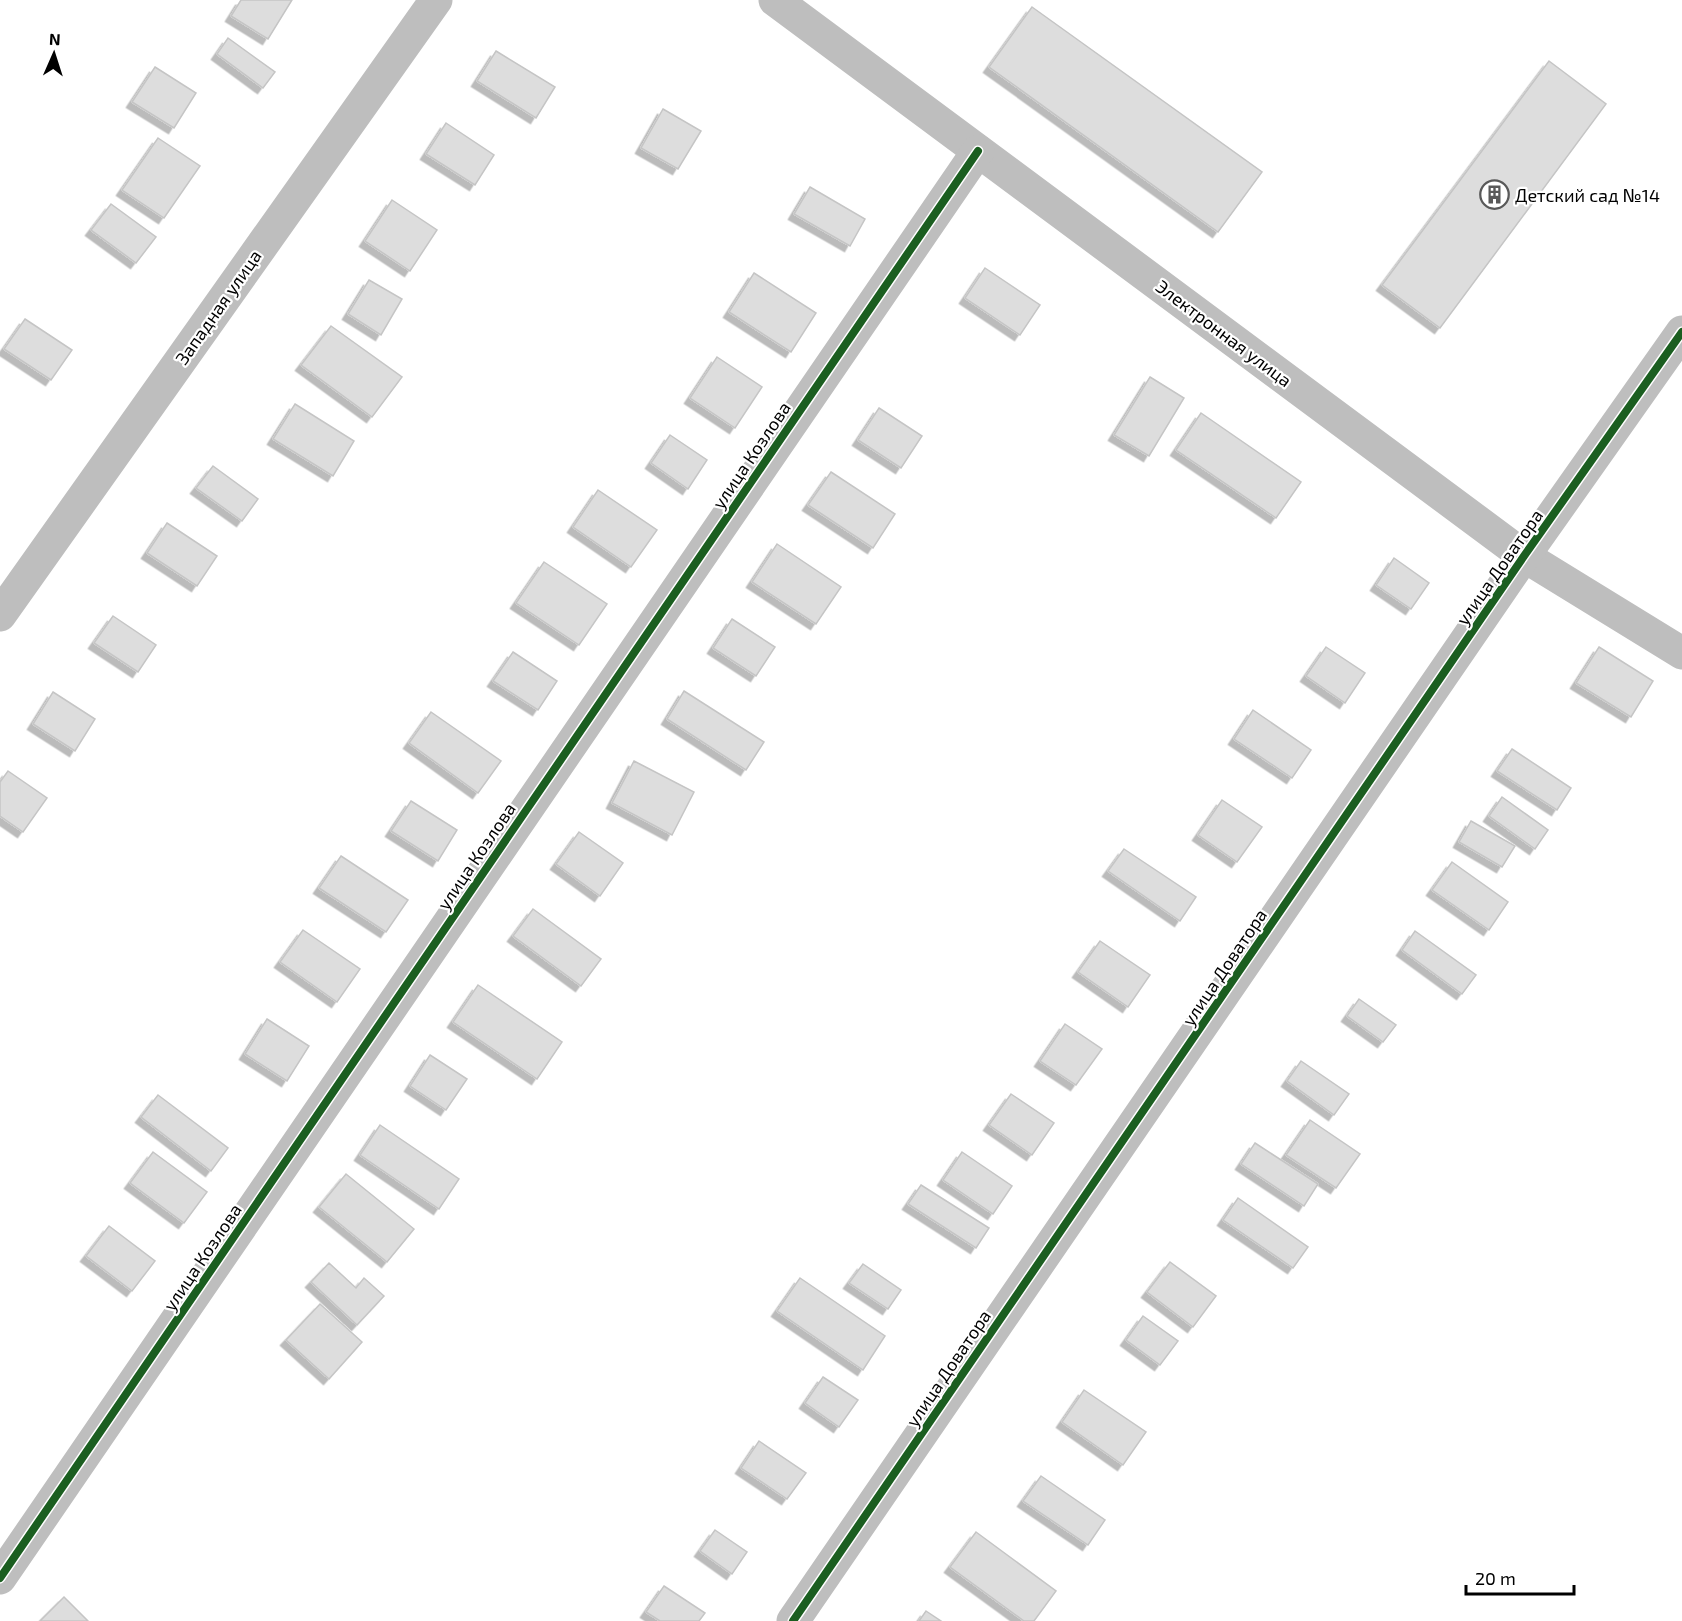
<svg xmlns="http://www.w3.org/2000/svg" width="1682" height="1621" font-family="'Exo 2',sans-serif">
  <defs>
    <filter id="shadow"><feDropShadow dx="-5.5" dy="5.5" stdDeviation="0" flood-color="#0004"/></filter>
  </defs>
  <rect width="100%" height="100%" fill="#fff"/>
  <g fill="#ddd" stroke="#c5c5c5" stroke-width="1.5" filter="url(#shadow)">
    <polygon points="241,0 292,0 268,39 231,16"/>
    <polygon points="1032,7 1262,172 1218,232 989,67"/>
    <polygon points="228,38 275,72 263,88 217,54"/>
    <polygon points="496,51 555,87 536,118 477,81"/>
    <polygon points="1549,61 1606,104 1440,328 1382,285"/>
    <polygon points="155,67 196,93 174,128 132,102"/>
    <polygon points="663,109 701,131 678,169 641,148"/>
    <polygon points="446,123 494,155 475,185 426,154"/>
    <polygon points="158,138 200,166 164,218 122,190"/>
    <polygon points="810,187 865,219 850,246 794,214"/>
    <polygon points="392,200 437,230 410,271 365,241"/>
    <polygon points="111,204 156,237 136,263 91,230"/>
    <polygon points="985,268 1040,305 1020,335 965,298"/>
    <polygon points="754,273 816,313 791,352 729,312"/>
    <polygon points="369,280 402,299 381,335 348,314"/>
    <polygon points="25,319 72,350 51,380 4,349"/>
    <polygon points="331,326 402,377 372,417 301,365"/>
    <polygon points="717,357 762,387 735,428 690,398"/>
    <polygon points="1150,377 1184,398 1149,456 1114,435"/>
    <polygon points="295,404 354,441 333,476 273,439"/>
    <polygon points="879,408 922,436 901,468 858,440"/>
    <polygon points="1201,413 1301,482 1276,518 1176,450"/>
    <polygon points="670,435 707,460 688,489 651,463"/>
    <polygon points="213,466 258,499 242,521 196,488"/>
    <polygon points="831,472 895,514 873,548 808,505"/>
    <polygon points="598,490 657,530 631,567 573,527"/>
    <polygon points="167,523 217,556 197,586 147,553"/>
    <polygon points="777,544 841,587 816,624 752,582"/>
    <polygon points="1394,558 1429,583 1411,609 1376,585"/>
    <polygon points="544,562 607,604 579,645 516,603"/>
    <polygon points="113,616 156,645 138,672 94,643"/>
    <polygon points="732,619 775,647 756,676 713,648"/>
    <polygon points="1326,647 1365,673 1345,703 1306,676"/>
    <polygon points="1599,647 1653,681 1631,717 1576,683"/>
    <polygon points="513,652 557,681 538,710 493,681"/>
    <polygon points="684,691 764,742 746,770 667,719"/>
    <polygon points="53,692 95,719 75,751 33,724"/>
    <polygon points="1253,710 1311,750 1292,778 1234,739"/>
    <polygon points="431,712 501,761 478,793 409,743"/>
    <polygon points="1512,749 1571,788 1557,810 1497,771"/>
    <polygon points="634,761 694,792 672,835 612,803"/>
    <polygon points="8,771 47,798 23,832 0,816 0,782"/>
    <polygon points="1502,797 1548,830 1535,849 1489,816"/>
    <polygon points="1222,800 1262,827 1237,862 1198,835"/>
    <polygon points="411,801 457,830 438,861 391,831"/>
    <polygon points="1471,821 1515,846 1502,867 1459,842"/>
    <polygon points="579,832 623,863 600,896 556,864"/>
    <polygon points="1124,849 1196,897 1180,921 1108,871"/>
    <polygon points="341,856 408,900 386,932 319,888"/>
    <polygon points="1452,862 1508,902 1489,930 1432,890"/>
    <polygon points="533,909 601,959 581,986 513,936"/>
    <polygon points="303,930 360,969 337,1002 280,962"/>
    <polygon points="1415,931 1476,975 1462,994 1402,950"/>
    <polygon points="1100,941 1150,975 1128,1007 1078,972"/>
    <polygon points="478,985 562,1042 537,1079 453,1022"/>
    <polygon points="1359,999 1396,1025 1383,1042 1347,1016"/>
    <polygon points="267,1019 309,1046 287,1081 245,1054"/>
    <polygon points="1065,1024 1102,1049 1076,1085 1040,1061"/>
    <polygon points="430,1055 467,1079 446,1110 410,1086"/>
    <polygon points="1301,1061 1349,1094 1334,1115 1287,1081"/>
    <polygon points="1011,1094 1054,1123 1032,1155 989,1125"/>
    <polygon points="158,1095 228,1148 211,1171 141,1117"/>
    <polygon points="1310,1120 1360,1154 1336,1188 1286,1155"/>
    <polygon points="380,1125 459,1179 439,1209 360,1155"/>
    <polygon points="1255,1143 1318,1184 1304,1206 1241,1164"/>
    <polygon points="153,1152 207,1192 184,1223 130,1183"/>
    <polygon points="962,1152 1012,1186 993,1214 943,1180"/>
    <polygon points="346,1174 414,1229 387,1262 319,1207"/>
    <polygon points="921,1185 989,1228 976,1248 908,1204"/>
    <polygon points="1238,1198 1308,1247 1293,1268 1223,1220"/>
    <polygon points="109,1226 155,1261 132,1291 86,1256"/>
    <polygon points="1170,1262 1216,1296 1193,1327 1147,1292"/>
    <polygon points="329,1263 356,1288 364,1278 384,1296 357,1325 311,1282"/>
    <polygon points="863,1264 901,1290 888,1309 849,1283"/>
    <polygon points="800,1278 885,1336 863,1370 777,1311"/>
    <polygon points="320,1304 362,1342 329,1379 286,1340"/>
    <polygon points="1143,1316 1178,1341 1160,1365 1126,1340"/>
    <polygon points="823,1377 858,1400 839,1427 805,1403"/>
    <polygon points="1084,1390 1146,1432 1123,1465 1062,1422"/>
    <polygon points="759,1441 806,1473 787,1499 741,1468"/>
    <polygon points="1041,1476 1105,1520 1088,1545 1023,1501"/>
    <polygon points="715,1530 747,1552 732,1574 700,1551"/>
    <polygon points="976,1532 1056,1591 1034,1621 1024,1621 950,1567"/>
    <polygon points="664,1586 705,1613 699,1621 660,1621 646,1612"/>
    <polygon points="64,1597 88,1621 40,1621"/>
    <polygon points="926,1611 941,1621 919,1621"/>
  </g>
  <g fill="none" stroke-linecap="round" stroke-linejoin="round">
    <g stroke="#bebebe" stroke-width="33">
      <polyline points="775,0 1524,556 1682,653"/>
      <polyline points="0,615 436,0"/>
      <polyline points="0,1578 978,151"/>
      <polyline points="793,1621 1524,556 1682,332"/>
    </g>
    <defs>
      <g id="cycleway">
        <polyline points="0,1578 978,151"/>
        <polyline points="793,1621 1524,556 1682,332"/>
      </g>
    </defs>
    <use href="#cycleway" stroke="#fff" stroke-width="11"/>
    <use href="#cycleway" stroke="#1b5e20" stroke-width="8"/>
  </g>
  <defs>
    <symbol id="building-ring" viewBox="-11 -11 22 22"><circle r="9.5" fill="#fff" stroke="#595959" stroke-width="1.5"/><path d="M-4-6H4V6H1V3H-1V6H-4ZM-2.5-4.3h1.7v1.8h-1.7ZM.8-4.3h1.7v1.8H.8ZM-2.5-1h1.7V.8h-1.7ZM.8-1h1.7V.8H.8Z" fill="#595959"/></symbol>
  </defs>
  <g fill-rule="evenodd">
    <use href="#building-ring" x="1478" y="178" width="33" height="33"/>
  </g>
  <g text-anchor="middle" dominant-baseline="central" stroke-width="4.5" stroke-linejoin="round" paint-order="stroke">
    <g font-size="18" fill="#000" stroke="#fff" text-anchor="start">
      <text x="1515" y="195">Детский сад №14</text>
    </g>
    <g font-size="18" fill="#000" stroke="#fff">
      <text transform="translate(218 307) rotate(-55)">Западная улица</text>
      <text transform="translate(1224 333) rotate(37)">Электронная улица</text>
      <text transform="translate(751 455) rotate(-56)">улица Козлова</text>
      <text transform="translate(1499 567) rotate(-55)">улица Доватора</text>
      <text transform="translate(476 856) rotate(-56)">улица Козлова</text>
      <text transform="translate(1224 967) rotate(-56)">улица Доватора</text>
      <text transform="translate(202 1257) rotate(-56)">улица Козлова</text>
      <text transform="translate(948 1368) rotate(-56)">улица Доватора</text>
    </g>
  </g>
  <g transform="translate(54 54) rotate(3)" stroke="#ffffff" stroke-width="4.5" paint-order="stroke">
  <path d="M0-4.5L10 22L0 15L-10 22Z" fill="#000000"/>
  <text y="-9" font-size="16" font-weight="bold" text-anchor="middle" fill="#000000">N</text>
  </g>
  <path d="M1466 1585v9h108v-9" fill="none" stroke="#000000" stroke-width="3"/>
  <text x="1475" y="1585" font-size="18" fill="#000000" stroke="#ffffff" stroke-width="4.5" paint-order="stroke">20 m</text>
</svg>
